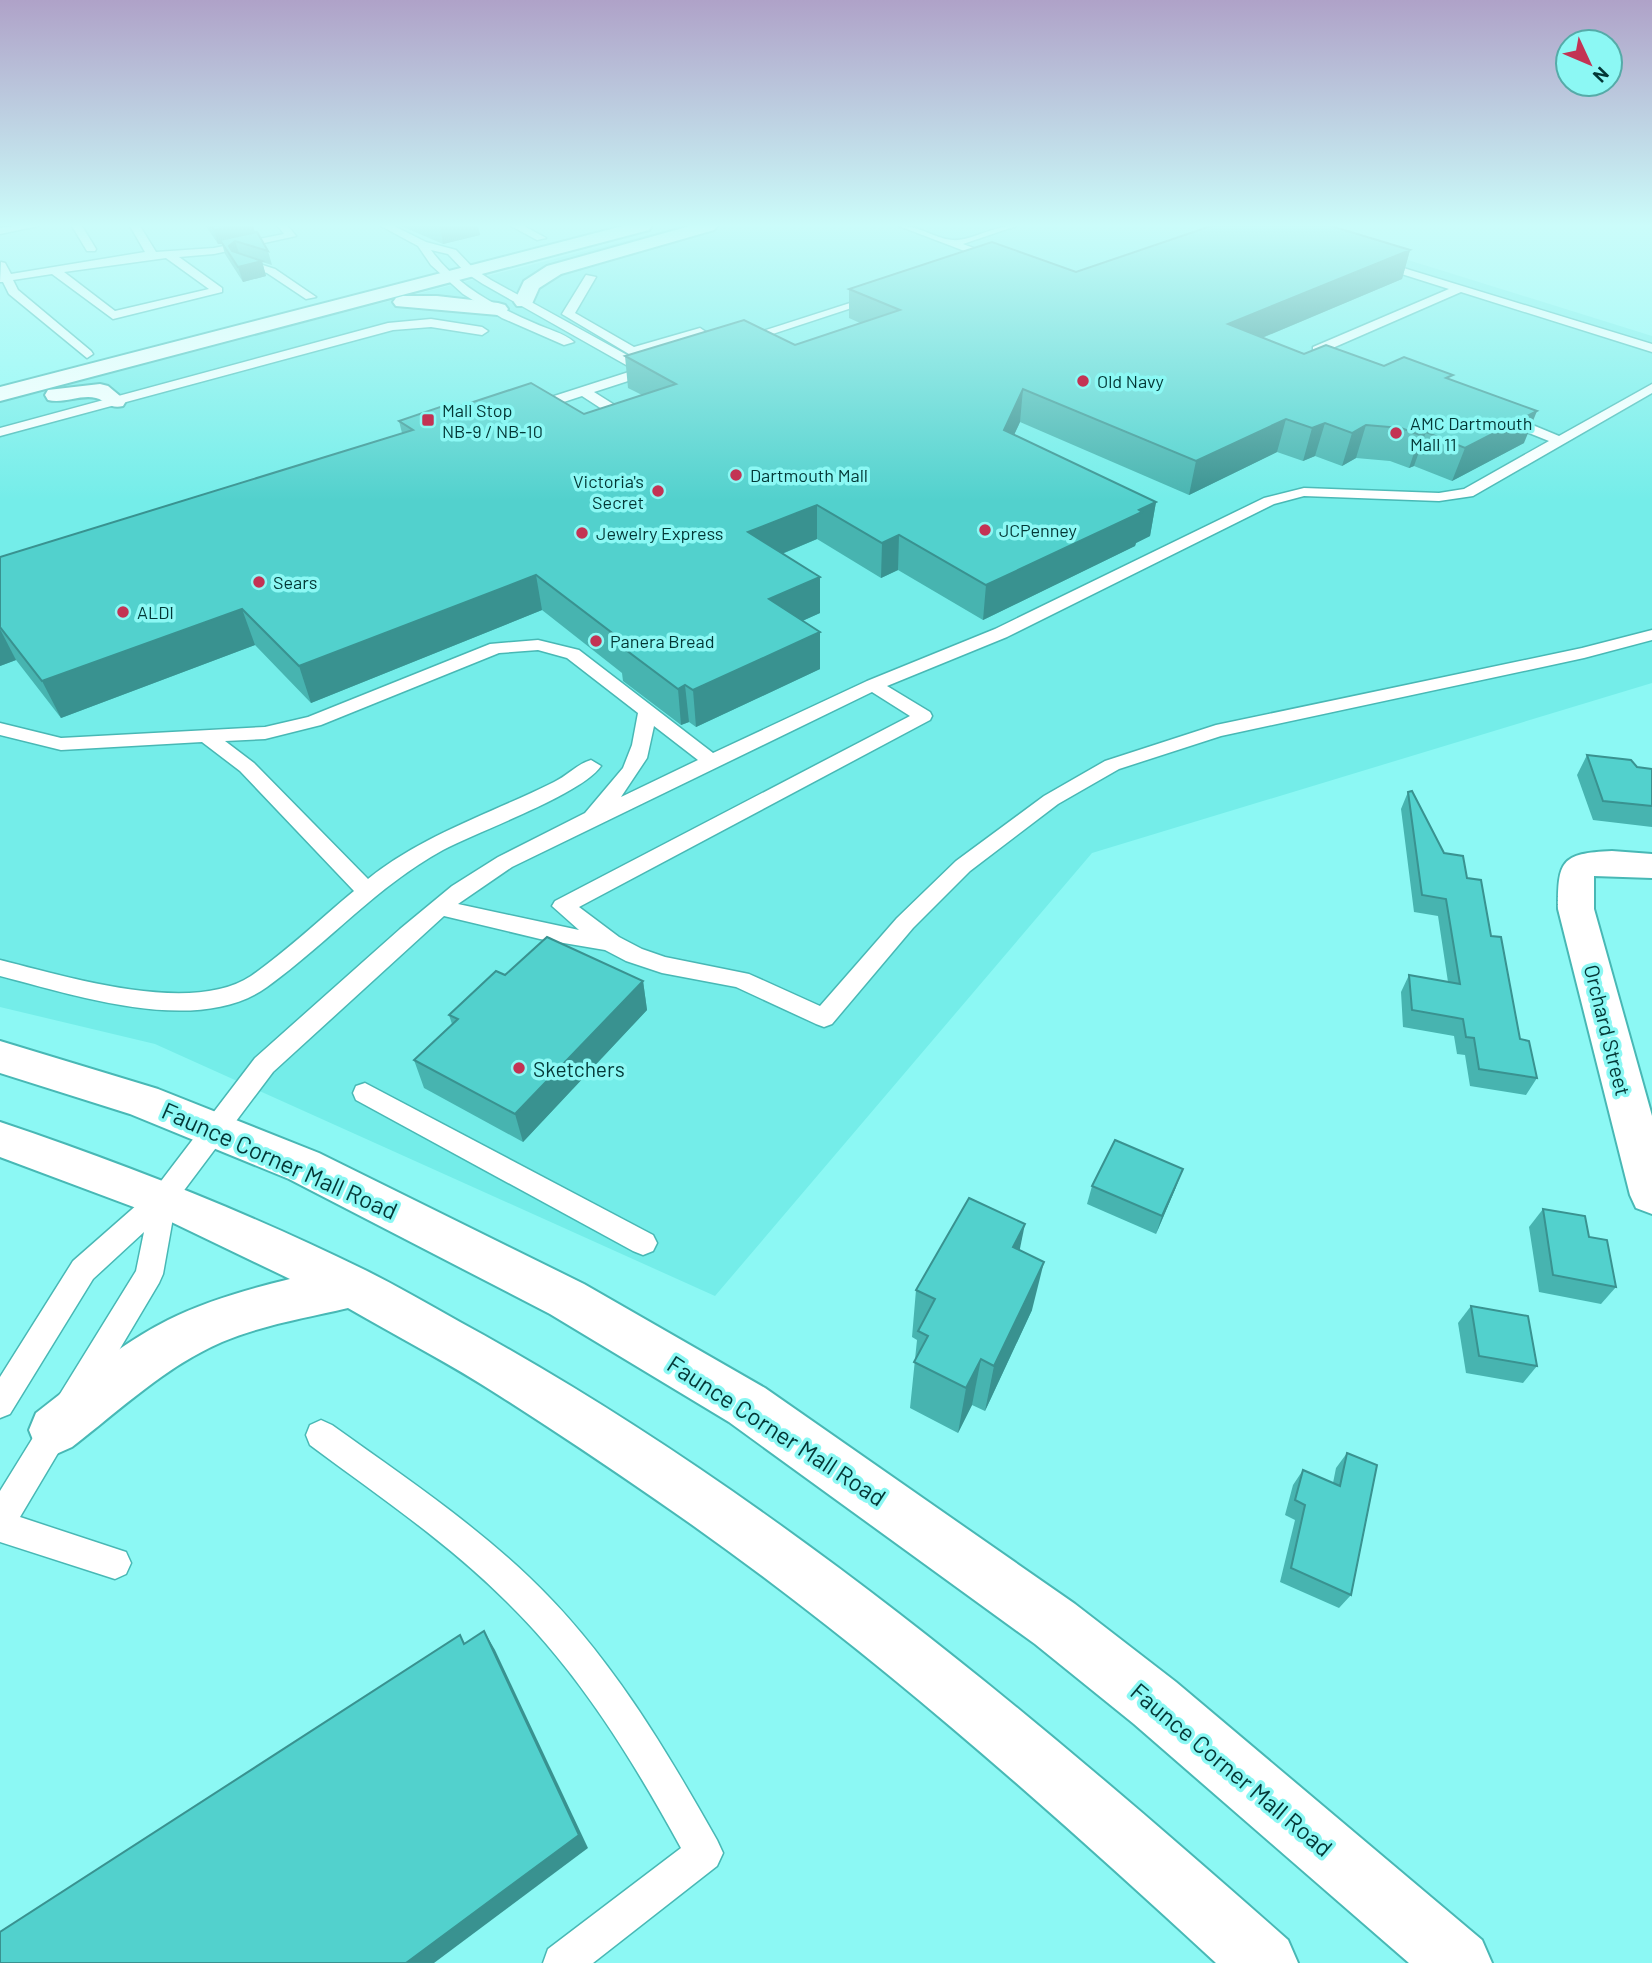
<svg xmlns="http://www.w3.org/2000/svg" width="1652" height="1963" font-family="Barlow,sans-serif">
  <rect width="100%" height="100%" fill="#8cf8f4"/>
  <polygon fill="#74ede9" points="684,226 1299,226 1652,336 1652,683 1092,853 715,1296 155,1044 0,1007 0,400"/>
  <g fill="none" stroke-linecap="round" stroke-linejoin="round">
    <defs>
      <g id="lane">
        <polygon points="14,226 38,226 0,234 0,228"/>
        <polygon points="72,226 82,226 96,249 95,251 87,251"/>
        <path d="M130,226H140L156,252L214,248L284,234L278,226H288L296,236L214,254L179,257L222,288V292L113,319L52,274L13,280L18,290L91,351L93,354L87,358L9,294L3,282H0L1,262L5,263L11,274L145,252ZM166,258L209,289L115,311L64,272Z"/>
        <path d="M381,226H394L426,242L456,250L474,269L491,280L647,366L659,365V371L594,392L632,416V422H622L582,396L533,412H523V406L635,370L483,284L466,273L448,254L431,250C456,285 495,306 534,323C547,329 564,333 574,342L564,345L502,318L463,294L431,265L418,246Z"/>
        <polygon points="511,226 524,226 546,238 537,240"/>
        <path d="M899,226C919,225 933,238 952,240C969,242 994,225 1016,226L963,244L1000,258V262L996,263Z"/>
        <polygon points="241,258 275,269 316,297 306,299 267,273 237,263 236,261"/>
        <polygon points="1374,259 1652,344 1652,352 1461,292 1321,353 1313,353 1313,347 1449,289 1370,264 1369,262"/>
        <polygon points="586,275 596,277 575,313 634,347 700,328 706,332 637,354 629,354 562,314"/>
        <polygon points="875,295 885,297 742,344 732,341"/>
        <polygon points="431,319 482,327 488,331 482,335 431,327 393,330 0,436 0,428 388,323"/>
        <path d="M1652,384V393L1473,496L1439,501L1304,496L1274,504L1007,637L887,686L930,712L932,716L930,720L579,907L619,937L642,949L665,957L749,974L820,1006L897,918L956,861L1044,796L1105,761L1216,725L1582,648L1652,630V640L1584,658L1221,736L1119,769L1058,804L970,871L913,928L832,1024L824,1027L816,1024L736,987L662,973L626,961L605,950L540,939L444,916L273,1072L176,1201L163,1274L159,1283L20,1517L126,1552L131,1563L126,1574L115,1579L0,1542V1491L136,1271L144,1232L93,1279L10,1414L0,1418V1377L73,1261L155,1189L255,1058L400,929L452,886L498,857L585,813L623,768L632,745L638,713L567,658L538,650L499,653L321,725L265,739L225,741L254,763L368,879C422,835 492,813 554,782C567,776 577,764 591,760L601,766C581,795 478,831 443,850C377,886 328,943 267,987C198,1037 75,995 0,976V960C65,976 191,1016 251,976C287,951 320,919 354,891L240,771L202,742L61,750L0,735V723L61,738L265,727L308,717L490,644L538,640L579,650L713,753L867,681L995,629L1264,498L1304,488L1439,493L1464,489L1549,441L1496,420V414H1506L1559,436ZM872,692L910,716L555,901L552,906L579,930L458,904L512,867ZM654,726L698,760L621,797L647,758Z"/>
        <polygon points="365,1083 653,1235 657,1243 653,1251 643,1255 633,1251 356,1100 353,1093 356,1086"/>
        <path d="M321,1420L332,1425C399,1473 469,1520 529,1577C608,1652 664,1746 717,1840L723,1853L717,1866L593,1963H543L548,1949L681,1848C632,1759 579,1672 506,1601C447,1542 377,1495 310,1445L306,1435L310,1425Z"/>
      </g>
      <path id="street" d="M1612,851L1652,854V878L1594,876V909L1652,1116V1214L1636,1208L1630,1195L1558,909C1558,862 1560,853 1612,851Z"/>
      <g id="secondary">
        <polygon points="0,1041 158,1089 319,1153 584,1284 765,1388 1075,1604 1176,1682 1482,1940 1492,1963 1409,1963 1134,1724 1035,1644 729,1422 550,1314 289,1179 130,1114 0,1073"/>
        <path d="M0,1122C125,1164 247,1212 365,1270C397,1286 428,1304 460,1322C764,1488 1029,1711 1288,1940L1298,1963H1216C1038,1799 855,1636 655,1499C604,1464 552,1429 500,1396C451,1364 398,1337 348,1308C306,1318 262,1325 222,1342C166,1366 120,1410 72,1447L54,1455L36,1447L29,1430L36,1413C79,1380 120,1344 168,1320C206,1301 248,1289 290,1279L163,1218L0,1157Z"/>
      </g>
      <g id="primary">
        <polygon points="623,226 652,226 649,230 0,401 0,387"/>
        <polygon points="690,226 717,226 714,230 561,274 539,288 531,306 517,306 514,302 524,281 547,266"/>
        <polygon points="403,296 437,296 498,303 505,305 508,309 505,313 498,315 396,306 393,302 396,298"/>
        <path d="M100,384L108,386L126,401L123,406C109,409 107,401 96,398C81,394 64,404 48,400L45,395L48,390Z"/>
      </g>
    </defs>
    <use href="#lane" stroke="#48b8b5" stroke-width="3"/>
    <use href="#street" stroke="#48b8b5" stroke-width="4"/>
    <use href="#secondary" stroke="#48b8b5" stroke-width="4"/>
    <use href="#primary" stroke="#48b8b5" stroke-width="4"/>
    <use href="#lane" fill="#fff" fill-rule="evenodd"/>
    <use href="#street" fill="#fff" fill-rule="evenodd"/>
    <use href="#secondary" fill="#fff" fill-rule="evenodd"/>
    <use href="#primary" fill="#fff" fill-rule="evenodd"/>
  </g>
  <g fill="#47b4b0">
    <polygon points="206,226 253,226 255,232 268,251 272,265 262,262 266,276 243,282 225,254 222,244 218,244"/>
    <polygon points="401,226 478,226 480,235 443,244"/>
    <polygon points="1410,250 1402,279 1262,338 1304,354 1384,366 1452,380 1524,443 1452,481 1414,466 1409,468 1390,461 1356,458 1342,466 1315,456 1303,461 1277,452 1189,495 1020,422 1014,435 1156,502 1150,536 1136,543 1135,546 983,620 898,570 881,578 817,539 782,554 820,577 820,613 802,621 820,632 820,669 696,727 689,722 681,725 623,681 622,673 542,610 311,703 255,645 61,718 16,660 0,666 0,557 402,433 399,421 446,411 584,414 642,395 628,388 625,356 795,345 860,323 849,318 849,289"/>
    <polygon points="1587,755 1637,767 1652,769 1652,827 1593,820 1577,775"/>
    <polygon points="1408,792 1444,853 1467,878 1491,936 1520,1039 1537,1078 1526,1095 1470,1086 1465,1055 1457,1054 1454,1036 1403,1027 1401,992 1409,975 1448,982 1438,916 1414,912 1401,809"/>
    <polygon points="505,975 643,981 647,1010 523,1142 424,1088 414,1060 452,1024 449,1015"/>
    <polygon points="1092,1186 1176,1187 1156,1234 1087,1204"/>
    <polygon points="1543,1209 1589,1237 1616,1287 1601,1304 1539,1292 1529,1227"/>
    <polygon points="1020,1250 1032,1310 985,1411 972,1405 958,1433 910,1408 917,1340 912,1337 916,1290"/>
    <polygon points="1471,1306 1537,1366 1523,1383 1466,1373 1458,1323"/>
    <polygon points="1347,1453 1351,1595 1339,1608 1280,1582 1295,1520 1285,1515 1293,1485 1303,1470 1333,1483 1336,1468"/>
  </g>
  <g fill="#399290">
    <polygon points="236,226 253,226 256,237 220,240 222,244 218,244 214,230"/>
    <polygon points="440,226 478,226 480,235 443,244"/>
    <polygon points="235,241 240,256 233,260 229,246"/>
    <polygon points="1410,250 1402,279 1221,355 1228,324"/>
    <polygon points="262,261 266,276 243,282 238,267"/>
    <polygon points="1023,389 1020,422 1001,463 1004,430"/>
    <polygon points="1537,411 1524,443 1452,481 1465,448"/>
    <polygon points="1286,419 1277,452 1189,495 1196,461"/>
    <polygon points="1325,423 1315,456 1303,461 1312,428"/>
    <polygon points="1366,425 1356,458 1342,466 1352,433"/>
    <polygon points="1426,432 1414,466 1409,468 1420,435"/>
    <polygon points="1156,502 1150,536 1136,543 1135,546 983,620 986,585"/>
    <polygon points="817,505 817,539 750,567 748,532"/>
    <polygon points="899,535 898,570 881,578 882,543"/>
    <polygon points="536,575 542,610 311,703 299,666"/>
    <polygon points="820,577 820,613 771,635 769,599"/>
    <polygon points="242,609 255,645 61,718 42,681"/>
    <polygon points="0,629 16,660 0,666"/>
    <polygon points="820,632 820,669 696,727 693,690"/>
    <polygon points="685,685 689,722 681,725 678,689"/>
    <polygon points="643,981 647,1010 523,1142 515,1114"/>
    <polygon points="1183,1169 1176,1187 1156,1234 1162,1216"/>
    <polygon points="1025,1224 1015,1273 1013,1247"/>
    <polygon points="1044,1262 1032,1310 985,1411 994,1366"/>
    <polygon points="981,1359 972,1405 958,1433 966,1388"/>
    <polygon points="484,1631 495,1650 588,1848 434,1963 406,1963"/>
  </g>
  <g fill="#52d1cd" stroke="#399290" stroke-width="2">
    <polygon points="211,226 236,226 214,230"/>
    <polygon points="1211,226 1331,226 1410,250 1228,324 1304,354 1326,345 1384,366 1404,357 1453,375 1446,378 1537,411 1465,448 1426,432 1420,435 1401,428 1366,425 1352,433 1325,423 1312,428 1286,419 1196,461 1023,389 1004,430 1156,502 1139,510 1142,512 986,585 899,535 882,543 817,505 748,532 820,577 769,599 820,632 693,690 685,685 678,689 618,644 624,642 536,575 299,666 242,609 42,681 0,627 0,557 413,430 399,421 440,407 446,411 531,383 584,414 676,384 625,356 744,320 795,345 900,310 849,289 992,242 1076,272"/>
    <polygon points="257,232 268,251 235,241 229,246 232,251 262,261 238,267 220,240"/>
    <polygon points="1587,755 1631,760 1637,767 1652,769 1652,806 1603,801"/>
    <polygon points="1412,791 1444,853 1463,856 1467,878 1481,880 1491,936 1501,937 1520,1039 1529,1041 1537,1078 1479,1069 1474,1038 1466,1037 1463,1019 1412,1010 1409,975 1460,984 1446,899 1422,895 1408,792"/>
    <polygon points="547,937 643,981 515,1114 414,1060 458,1019 449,1015 496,971 505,975"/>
    <polygon points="1115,1140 1183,1169 1162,1216 1092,1186"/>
    <polygon points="969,1198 1025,1224 1013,1247 1044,1262 994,1366 981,1359 966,1388 914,1362 928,1336 918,1331 935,1299 916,1290"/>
    <polygon points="1543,1209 1585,1216 1589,1237 1607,1240 1616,1287 1553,1275"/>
    <polygon points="1471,1306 1528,1316 1537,1366 1479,1356"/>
    <polygon points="1347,1453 1377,1465 1351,1595 1291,1568 1305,1505 1295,1500 1303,1470 1340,1486"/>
    <polygon points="484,1631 579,1835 406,1963 0,1963 0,1932 460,1635 464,1644"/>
  </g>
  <linearGradient id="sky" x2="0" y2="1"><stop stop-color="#afa2c8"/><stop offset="0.45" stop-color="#cbfcfa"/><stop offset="1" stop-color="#cbfcfa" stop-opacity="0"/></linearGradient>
  <rect width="1652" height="501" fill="url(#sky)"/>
  <g fill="#c33354" stroke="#8cf8f4" stroke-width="2.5">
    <circle cx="1083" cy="381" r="7"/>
    <rect x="421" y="413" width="14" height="14" rx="3.5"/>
    <circle cx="1396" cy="433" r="7"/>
    <circle cx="736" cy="475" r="7"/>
    <circle cx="658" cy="491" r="7"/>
    <circle cx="985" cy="530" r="7"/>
    <circle cx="582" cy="533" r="7"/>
    <circle cx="259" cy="582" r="7"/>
    <circle cx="123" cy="612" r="7"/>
    <circle cx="596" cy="641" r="7"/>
    <circle cx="519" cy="1068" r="7"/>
  </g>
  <g text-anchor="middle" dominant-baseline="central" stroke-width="7" stroke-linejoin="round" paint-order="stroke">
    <g font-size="18" fill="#033736" stroke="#8cf8f4" text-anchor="start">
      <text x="1097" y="381">Old Navy</text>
      <text x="442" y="410">Mall Stop<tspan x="442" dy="21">NB-9 / NB-10</tspan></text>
      <text x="1410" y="423">AMC Dartmouth<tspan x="1410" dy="21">Mall 11</tspan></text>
      <text x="750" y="475">Dartmouth Mall</text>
      <text x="644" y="481" text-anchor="end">Victoria's<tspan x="644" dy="21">Secret</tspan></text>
      <text x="999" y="530">JCPenney</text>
      <text x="596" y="533">Jewelry Express</text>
      <text x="273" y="582">Sears</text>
      <text x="137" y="612">ALDI</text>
      <text x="610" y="641">Panera Bread</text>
    </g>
    <g font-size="21" fill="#033736" stroke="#8cf8f4">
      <text transform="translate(1608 1030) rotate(76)">Orchard Street</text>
    </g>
    <g font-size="21" fill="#033736" stroke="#8cf8f4" text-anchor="start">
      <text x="533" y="1068">Sketchers</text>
    </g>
    <g font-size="24" fill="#033736" stroke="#8cf8f4">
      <text transform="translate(280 1160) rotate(24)">Faunce Corner Mall Road</text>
      <text transform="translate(777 1430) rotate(33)">Faunce Corner Mall Road</text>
      <text transform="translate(1232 1769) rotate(40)">Faunce Corner Mall Road</text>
    </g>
  </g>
  <g transform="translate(1589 63) rotate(134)"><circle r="33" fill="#8cf8f4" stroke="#55aba8" stroke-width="2"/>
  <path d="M0-5L12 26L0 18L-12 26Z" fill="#c33354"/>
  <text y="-10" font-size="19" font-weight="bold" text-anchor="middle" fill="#033736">N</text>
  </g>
</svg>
